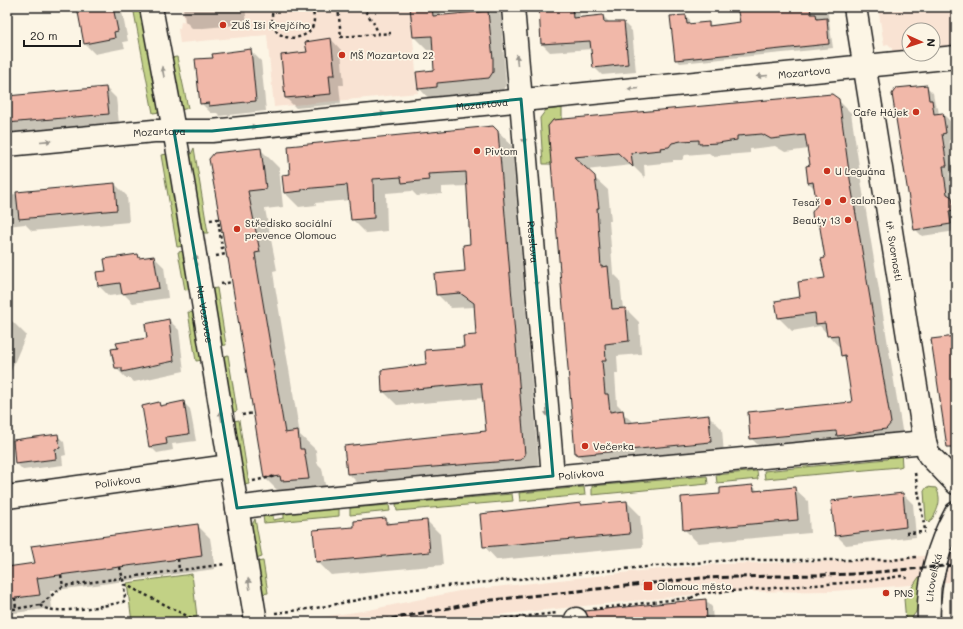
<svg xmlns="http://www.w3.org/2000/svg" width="963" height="629" font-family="Mali,sans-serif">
  <rect width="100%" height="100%" fill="#fcf5e5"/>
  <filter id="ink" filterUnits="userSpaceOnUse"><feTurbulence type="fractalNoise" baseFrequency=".025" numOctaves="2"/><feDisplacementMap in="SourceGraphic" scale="8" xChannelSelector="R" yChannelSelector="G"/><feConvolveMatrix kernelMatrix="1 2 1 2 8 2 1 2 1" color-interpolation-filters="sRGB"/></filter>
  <g filter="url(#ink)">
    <g fill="#f9e3d3">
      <polygon points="182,7 410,7 418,93 274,107 267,35 180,43 178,29 180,28 181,22 184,21"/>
      <polygon points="878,7 956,7 956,45 933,47 933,30 909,30 909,49 892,51 892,48 888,44 884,45"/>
      <polygon points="956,553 956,581 948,582 834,591 720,592 506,614 451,622 286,622 369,610 459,591 640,571 718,564 873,560"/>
    </g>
    <g fill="#c2d185" stroke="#6f7650">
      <polygon points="133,7 140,7 160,107 160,112 153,113"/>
      <polygon points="177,57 188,108 181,110 170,58"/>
      <polygon points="562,108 562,120 552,164 543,164 540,118 546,110"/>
      <polygon points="194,148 208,233 202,233 189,159"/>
      <polygon points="168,154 184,246 177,247 161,155"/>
      <polygon points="185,251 191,289 185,290 178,252"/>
      <polygon points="217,288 226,345 220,346 211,289"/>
      <polygon points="188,312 195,313 203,360 196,361"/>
      <polygon points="228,355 237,411 231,413 222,357"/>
      <polygon points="239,420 249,484 243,485 233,421"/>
      <polygon points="901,451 902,466 899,467 765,479 764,471 887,459 893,453"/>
      <polygon points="757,471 758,479 717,483 716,475"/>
      <polygon points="707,476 708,484 592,495 592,486"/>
      <polygon points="584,487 585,495 520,501 519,493"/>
      <path d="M927,487L936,488C943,500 937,513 929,523L926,520L924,491Z"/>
      <polygon points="512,494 513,501 397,511 396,504"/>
      <polygon points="389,505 390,511 350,515 350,508"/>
      <polygon points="339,508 339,516 264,523 263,516 273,514 273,520 284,518 284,513"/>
      <polygon points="255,519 262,557 256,559 251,527"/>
      <polygon points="263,561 268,593 262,594 256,562"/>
      <polygon points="192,574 197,617 160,622 132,622 127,583"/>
      <polygon points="919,577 921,577 916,612 909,622 906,622 904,599"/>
    </g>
    <g fill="#0003">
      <polygon points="83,7 117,7 122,12 128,41 123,42 125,48 95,54 85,44"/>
      <polygon points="183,7 245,7 247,24 193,29 185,21"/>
      <polygon points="411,7 435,7 444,16 474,13 470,7 500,7 506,85 502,91 450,96 432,102 419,88 436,71 434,50 427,50 414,37"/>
      <polygon points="539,7 579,7 580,18 603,16 610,23 624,23 632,31 636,72 602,75 594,67 592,49 550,52 542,44"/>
      <polygon points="738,7 827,7 833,48 680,63 676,59 686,16 690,20 690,25 708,23 712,26 741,23"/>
      <polygon points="331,39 341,50 344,85 339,85 341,104 296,108 286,98 308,53"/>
      <polygon points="250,50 261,61 266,111 220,116 217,113 211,113 201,103 214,58"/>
      <polygon points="926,86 933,93 935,104 938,108 939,115 943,114 950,121 953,140 949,140 954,172 949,173 953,200 956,203 956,231 922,236 915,229"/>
      <polygon points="106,88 116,98 119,123 7,134 7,97"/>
      <polygon points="838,100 851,113 863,193 903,436 764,451 751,438 853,403 847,360 842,355 841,349 820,326 792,331 779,318 826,279 826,259 822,230 814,222 818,205 815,189 809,183 811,166 809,149 785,152 775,146 750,149 750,153 713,156 709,153 685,155 682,160 673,160 673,162 644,165 645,178 632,165 586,170 608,190 611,221 609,221 613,273 620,280 623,309 626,309 639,322 641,354 617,356 618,373 615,374 617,404 621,408 621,412 634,423 709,416 722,429 724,455 589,466 576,453 549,126"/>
      <polygon points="498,131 512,146 539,469 362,487 348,473 487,432 484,398 397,405 383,391 427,365 465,348 477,336 475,307 451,308 437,294 466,272 471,245 468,186 442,187 442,194 417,196 412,191 386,193 387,231 366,233 352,219 350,200 315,203 316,205 299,207 285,193"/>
      <polygon points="261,150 279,168 283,207 265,209 277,270 273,271 275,286 300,435 316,450 317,463 322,468 327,496 283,496 265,478 229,259 211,159"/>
      <polygon points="115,184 127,196 129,222 32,231 25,224 7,226 7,195"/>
      <polygon points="138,255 141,259 154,257 164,267 168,298 133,303 124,294 109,296 99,286 97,273 107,272"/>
      <polygon points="7,319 13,322 26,335 7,380"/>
      <polygon points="169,320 179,330 184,371 134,382 130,378 126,378 116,368 119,349 148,339"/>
      <polygon points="183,402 190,409 196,441 172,444 173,450 157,453 150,446 159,404 162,406"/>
      <polygon points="57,435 64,442 66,455 62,456 63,465 23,470 16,463"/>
      <polygon points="753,486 759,492 794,488 808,501 810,533 698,543 684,529 721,495"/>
      <polygon points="903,494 913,504 916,537 846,545 836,535"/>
      <polygon points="627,502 640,515 643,547 497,560 484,546 581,504 583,506"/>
      <polygon points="386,519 391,524 427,521 440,534 443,565 331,575 317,561 355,527"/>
      <polygon points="197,525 210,538 215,569 50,591 52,608 7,614 7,568 36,564"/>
      <polygon points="705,600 712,607 713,622 590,622"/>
    </g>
    <g fill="#f1b8a9" stroke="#1c1c1c">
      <polygon points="77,7 113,7 118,31 114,32 115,38 84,44"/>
      <polygon points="410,7 432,7 433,16 488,11 493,59 493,72 489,78 437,83 437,87 418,89 416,72 434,70 432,36 413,37"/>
      <polygon points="539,7 572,7 573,18 603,15 604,22 624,22 628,64 593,68 590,41 541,44"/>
      <polygon points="737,7 810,7 811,14 816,14 817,19 827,18 829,44 675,60 670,16 686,15 687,24 709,22 709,26 740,22"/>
      <polygon points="331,38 335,75 329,75 331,94 285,98 281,55 307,52 305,42"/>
      <polygon points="251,49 256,101 209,106 209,103 200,104 195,59 213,58 212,54"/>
      <polygon points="927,85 929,100 932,100 934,114 943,113 946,133 942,134 947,166 943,166 947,194 952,197 954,210 949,211 951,224 914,230 892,94 896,88"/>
      <polygon points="106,87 109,114 7,123 7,96"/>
      <polygon points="832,94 839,99 850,179 891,423 886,429 837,436 836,431 750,439 748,412 852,402 845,355 841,356 838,335 827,336 825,323 816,324 815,313 778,318 775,301 800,297 798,282 825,278 821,259 825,258 819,222 813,223 812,212 817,205 813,182 808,183 806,166 810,165 805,135 771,139 762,134 737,136 737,140 718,143 699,144 699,140 681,141 672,143 669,147 660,148 661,150 631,153 633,167 618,153 574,157 595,176 599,208 597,208 601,267 608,266 612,309 626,308 629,341 605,344 606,361 602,361 605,394 608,394 610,412 623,410 625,423 709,415 711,442 577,455 577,453 575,453 548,126 553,120"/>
      <polygon points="493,126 498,131 525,455 521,460 347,474 344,446 486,431 481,383 382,392 381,370 426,364 425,350 464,347 463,336 476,335 474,303 460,293 436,295 434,274 465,271 463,245 470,244 466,172 428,174 429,180 402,183 401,177 373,179 374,218 351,220 347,185 302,189 302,191 284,193 282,175 290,174 288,146"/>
      <polygon points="261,148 266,189 248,191 260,252 255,253 257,267 285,433 298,431 300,449 304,449 309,479 281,481 280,476 264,478 228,258 227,258 209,159 214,153"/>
      <polygon points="115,183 117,210 19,219 16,192"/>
      <polygon points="138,254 139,258 154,256 159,288 122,294 120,283 98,286 96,272 106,271 104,259"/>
      <polygon points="169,319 174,361 122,372 122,368 115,368 111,349 118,348 116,343 147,338 145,324"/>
      <polygon points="956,336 956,447 947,447 931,339"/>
      <polygon points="184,401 189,434 166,437 167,444 149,447 142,406 159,402 160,406"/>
      <polygon points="58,434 60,448 55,449 56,459 15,464 13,440"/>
      <polygon points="753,485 754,491 795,487 798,520 683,530 681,497 720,494 720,488"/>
      <polygon points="903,493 906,527 835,536 831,501"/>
      <polygon points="627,501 630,534 483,547 480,514 581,503 581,505"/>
      <polygon points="386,518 386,524 427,520 430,552 316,562 313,530 354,527 354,521"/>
      <polygon points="198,524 202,556 37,578 40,595 7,599 7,567 35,563 31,546"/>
      <polygon points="706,599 707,622 589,622 585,611"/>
    </g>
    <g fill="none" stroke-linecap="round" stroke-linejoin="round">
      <defs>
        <g id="minor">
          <path id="s1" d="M151,7L178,152L256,622"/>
          <path id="s2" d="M513,7L553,476"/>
          <path id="s3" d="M855,7L925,442L929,455L956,483"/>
          <path id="s4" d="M7,145L154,131H212L956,57"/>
          <path id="s5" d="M7,497L229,466"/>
          <path id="s6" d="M237,508L273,503L925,442"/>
          <polyline points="576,619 577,622"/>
        </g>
        <g id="major">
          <path id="s7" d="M929,622C927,584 938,545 956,513"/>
        </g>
      </defs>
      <use href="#minor" stroke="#1c1c1c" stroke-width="25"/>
      <use href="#major" stroke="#1c1c1c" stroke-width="25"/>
      <g stroke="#1c1c1c" stroke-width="2.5" stroke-dasharray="3 3" stroke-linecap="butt">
        <path d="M274,7C259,50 329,46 311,7"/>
        <polyline points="338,7 341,37 391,33"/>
        <polyline points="362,7 373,22 379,34"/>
        <polyline points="210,220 218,219 222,248 225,247"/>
        <polyline points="216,256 226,254"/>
        <polyline points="221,284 232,282"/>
        <polyline points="242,415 254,413"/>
        <polyline points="915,473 925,530"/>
        <polyline points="253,481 276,476"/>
        <polyline points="906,533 925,532"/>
        <polyline points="7,537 10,560"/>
        <polyline points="178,559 179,570"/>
        <polyline points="120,567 124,584 197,621 235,622"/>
        <polyline points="61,575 63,586"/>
        <polyline points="15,598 16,609"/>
        <polyline points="691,598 701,593 719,592 869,581 901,576 909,579"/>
        <path d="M40,605C50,617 108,605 123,602L125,600L124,584"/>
        <polyline points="593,609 687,598 691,598 691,601"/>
        <polyline points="7,610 40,605 63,586 226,564"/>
        <polyline points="275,613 316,608 414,589 656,566 732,560 892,560 916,557"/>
        <polyline points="469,622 558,613"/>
      </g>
      <use href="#minor" stroke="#fcf5e5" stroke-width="22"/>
      <use href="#major" stroke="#fcf5e5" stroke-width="22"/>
      <g stroke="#1c1c1c" stroke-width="1">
        <polyline points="940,622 941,588 956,536"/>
        <polyline points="950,622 950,592 956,565"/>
      </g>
      <polyline stroke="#1c1c1c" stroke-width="3" stroke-dasharray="6 3" stroke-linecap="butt" points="374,622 492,600 701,578 855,574 956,565"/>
    </g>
    <defs><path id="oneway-solid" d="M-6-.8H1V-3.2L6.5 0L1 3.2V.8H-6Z"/></defs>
    <g fill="#97938b">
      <use href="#oneway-solid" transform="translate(517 60) rotate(-95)"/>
      <use href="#oneway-solid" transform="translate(163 72) rotate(-101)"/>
      <use href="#oneway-solid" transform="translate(762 76) rotate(175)"/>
      <use href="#oneway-solid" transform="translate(633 89) rotate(175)"/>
      <use href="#oneway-solid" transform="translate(380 114) rotate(-6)"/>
      <use href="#oneway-solid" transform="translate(251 127) rotate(-6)"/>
      <use href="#oneway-solid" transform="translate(524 138) rotate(85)"/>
      <use href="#oneway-solid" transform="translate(46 141) rotate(-5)"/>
      <use href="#oneway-solid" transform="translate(196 260) rotate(-99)"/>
      <use href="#oneway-solid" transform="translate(536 281) rotate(85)"/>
      <use href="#oneway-solid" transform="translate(547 411) rotate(85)"/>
      <use href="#oneway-solid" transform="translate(221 416) rotate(-99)"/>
      <use href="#oneway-solid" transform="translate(249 584) rotate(-99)"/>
    </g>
  </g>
  <path fill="none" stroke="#0f766e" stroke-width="3" stroke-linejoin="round" d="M521,99L553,476L237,508L174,131H212Z"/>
  <g fill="#c8321e" stroke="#fcf5e5" stroke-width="1.5">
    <circle cx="223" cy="25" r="4"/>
    <circle cx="342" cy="55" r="4"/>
    <circle cx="916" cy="112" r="4"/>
    <circle cx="477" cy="151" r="4"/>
    <circle cx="827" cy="171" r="4"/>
    <circle cx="843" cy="200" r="4"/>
    <circle cx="828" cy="202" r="4"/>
    <circle cx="848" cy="220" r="4"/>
    <circle cx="237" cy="229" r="4"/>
    <circle cx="585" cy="446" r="4"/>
    <rect x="643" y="581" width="10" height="10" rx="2"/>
    <circle cx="886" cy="593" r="4"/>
  </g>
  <g text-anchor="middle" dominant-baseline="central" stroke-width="3.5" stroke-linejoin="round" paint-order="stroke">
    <g font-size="10" fill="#1c1c1c" stroke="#fcf5e5" text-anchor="start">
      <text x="231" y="25">ZUŠ Iši Krejčího</text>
      <text x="350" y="55">MŠ Mozartova 22</text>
      <text x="908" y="112" text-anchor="end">Cafe Hájek</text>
      <text x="485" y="151">Pivtom</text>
      <text x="835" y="171">U Leguána</text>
      <text x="851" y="200">salonDea</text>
      <text x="820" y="202" text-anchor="end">Tesař</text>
      <text x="840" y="220" text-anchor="end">Beauty 13</text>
      <text x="245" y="223">Středisko sociální<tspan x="245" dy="12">prevence Olomouc</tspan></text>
      <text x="593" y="446">Večerka</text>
      <text x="657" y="586">Olomouc město</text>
      <text x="894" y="593">PNS</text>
    </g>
    <g font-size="10" fill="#1c1c1c" stroke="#fcf5e5">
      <text stroke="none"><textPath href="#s4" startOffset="801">Mozartova</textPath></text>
      <text stroke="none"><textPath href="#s4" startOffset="477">Mozartova</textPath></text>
      <text stroke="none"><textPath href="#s4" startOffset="153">Mozartova</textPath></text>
      <text stroke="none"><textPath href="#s2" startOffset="236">Resslova</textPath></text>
      <text stroke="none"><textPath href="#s3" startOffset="247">tř. Svornosti</textPath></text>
      <text stroke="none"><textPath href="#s1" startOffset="312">Na Vozovce</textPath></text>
      <text stroke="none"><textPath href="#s6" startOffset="346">Polívkova</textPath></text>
      <text stroke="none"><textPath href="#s5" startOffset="112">Polívkova</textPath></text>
      <text stroke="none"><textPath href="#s7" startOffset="45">Litovelská</textPath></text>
    </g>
  </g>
  <rect width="963" height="629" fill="none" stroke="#fcf5e5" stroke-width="24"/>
  <rect x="12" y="12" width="939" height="605" fill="none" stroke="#1c1c1c" stroke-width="1.5" filter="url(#ink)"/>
  <g transform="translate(921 42) rotate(93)"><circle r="19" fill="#fcf5e5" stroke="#a29e95"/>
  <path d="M0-3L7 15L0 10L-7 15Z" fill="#c8321e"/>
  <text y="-6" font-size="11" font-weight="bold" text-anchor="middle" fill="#1c1c1c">N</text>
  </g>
  <path d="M24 40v6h56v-6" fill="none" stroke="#1c1c1c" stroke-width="2"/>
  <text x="30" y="40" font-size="12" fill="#1c1c1c" stroke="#fcf5e5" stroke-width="3" paint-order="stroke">20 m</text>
</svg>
